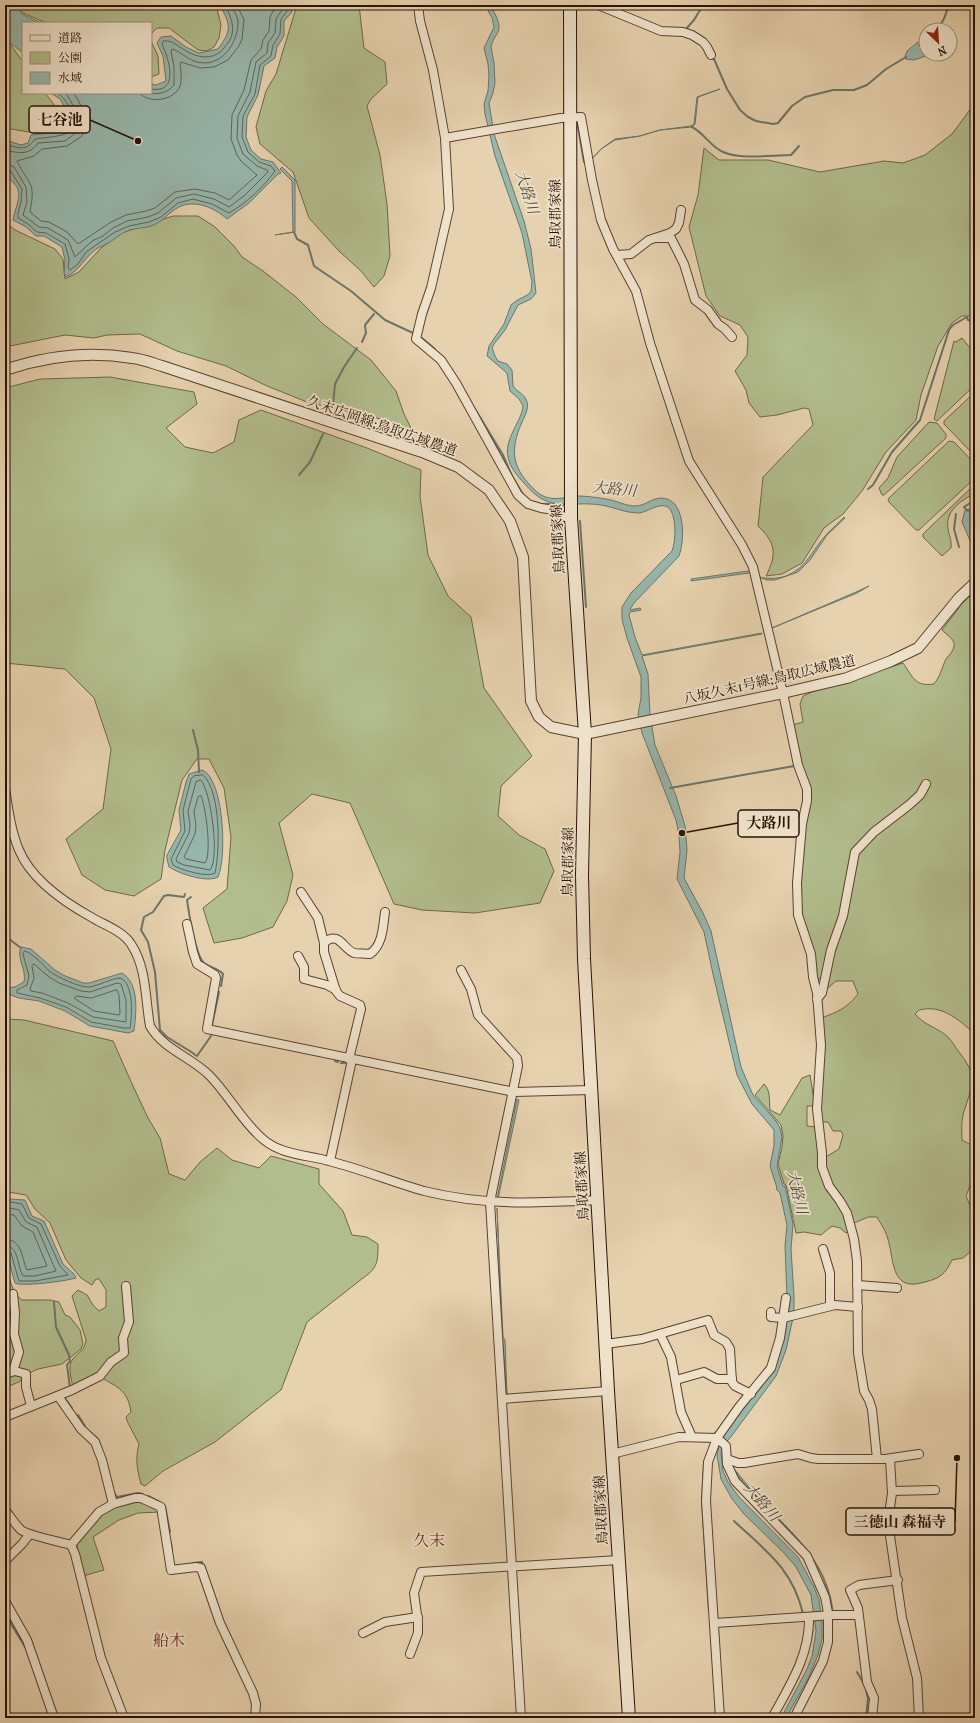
<svg xmlns="http://www.w3.org/2000/svg" width="980" height="1723" font-family="'IM FELL French Canon','Noto Serif JP',serif">
  <rect width="100%" height="100%" fill="#e7d2af"/>
  <filter id="stains"><feTurbulence type="fractalNoise" baseFrequency=".005" numOctaves="4"/><feColorMatrix values="0 0 0 0 .2 0 0 0 0 .09 0 0 0 0 .02 0 0 0 .5 -.17"/></filter>
  <radialGradient id="worn" r=".72"><stop offset=".6" stop-color="#630" stop-opacity="0"/><stop offset="1" stop-color="#630" stop-opacity=".3"/></radialGradient>
  <g fill="#b2bd8d" stroke="#6e6748">
    <polygon points="19,5 216,5 221,25 219,38 214,47 207,51 198,50 169,28 157,28 151,34 151,23 46,23 21,12"/>
    <polygon points="297,5 359,5 364,48 385,62 387,84 371,99 367,106 380,155 387,204 390,256 384,276 374,287 361,271 339,251 309,218 293,172 260,144 256,127 266,91 276,74"/>
    <path d="M5,37L23,62V93H45C55,105 62,116 64,132L35,133L5,128Z"/>
    <polygon points="151,41 158,56 159,74 151,77"/>
    <path d="M975,103V319L969,316H962L952,323L938,346L921,395L916,420L886,452L862,491L843,514L824,528L802,563L782,574L766,576C777,554 776,543 758,526L763,477L813,425L809,409L804,408L777,415L760,417L749,403L746,390L735,371L747,355L748,337L740,325L720,316L706,296L689,227L698,195L704,148L719,160H768L820,172L884,161L903,163L925,155L952,134Z"/>
    <polygon points="173,216 198,216 215,227 234,246 242,257 263,271 296,297 323,324 371,360 396,391 404,414 413,432 377,418 307,402 267,386 226,366 177,351 140,334 107,335 94,338 65,335 5,347 5,222 15,230 55,249 63,259 65,279 79,272 101,248 121,233"/>
    <polygon points="962,338 975,354 975,385 937,421 934,419 954,341 956,342"/>
    <polygon points="110,377 194,392 197,404 166,428 185,447 213,453 234,442 239,420 261,410 367,448 421,470 420,496 428,555 448,596 471,617 484,688 532,756 501,786 498,816 519,835 545,849 554,871 540,903 475,913 422,910 394,904 350,803 312,794 279,823 293,875 287,901 273,927 242,938 214,943 203,908 227,889 231,837 224,788 209,759 197,759 182,780 165,850 161,879 134,896 105,890 82,875 66,839 103,809 111,749 94,698 65,669 5,663 5,388 40,379"/>
    <polygon points="975,392 975,451 971,452 944,424 944,421"/>
    <polygon points="929,422 937,423 946,434 946,438 884,495 882,495 879,488 888,478 897,457"/>
    <polygon points="949,441 954,442 975,464 975,478 919,530 916,530 888,501 889,498"/>
    <path d="M975,484V493C961,501 945,510 948,529C949,535 952,541 951,548L942,556L923,537V534Z"/>
    <path d="M975,590V1034C959,1020 942,1004 919,1010L915,1014C925,1026 937,1027 948,1037C952,1041 955,1047 959,1052C980,1078 971,1087 963,1115C961,1123 962,1132 962,1140L975,1147C975,1164 973,1180 966,1196L975,1217V1222L971,1251L963,1258L952,1260C945,1274 941,1278 925,1282C889,1293 895,1259 887,1236C885,1229 880,1223 877,1217H868L852,1224L831,1187L824,1158L839,1149L843,1135L841,1131H833L828,1122H820L821,1018C838,1012 847,1008 858,994L853,981H836L828,988H825L857,853L918,795L859,845L824,981L815,977L800,914L799,900L802,853L809,802L792,725L803,722L800,704L803,696L812,692L903,663C913,677 915,687 934,684C941,675 941,670 945,661C946,658 949,656 951,653C959,641 950,638 942,630L961,605Z"/>
    <path d="M5,1019L24,1020L113,1041L133,1086L148,1118L160,1138L169,1174L185,1180L200,1162L217,1148L232,1160L259,1168L271,1156L319,1169V1184L343,1211L352,1235L367,1237L378,1244C378,1261 378,1268 363,1278L307,1322L281,1390L215,1442L163,1471L145,1486L141,1484C137,1469 135,1459 139,1444L128,1423L126,1417L131,1412C128,1391 118,1387 100,1377L124,1356L127,1304L124,1350L106,1369L73,1388C72,1381 68,1369 71,1362C76,1352 84,1354 86,1340L72,1296L78,1290L87,1295L93,1305L99,1311L106,1307V1290L99,1279H96L92,1285L81,1278L66,1260L50,1223L35,1209L26,1195L8,1192L5,1189Z"/>
    <path d="M810,1075L815,1106H807V1126L817,1127C822,1165 834,1194 850,1229L846,1233L840,1228L832,1226L821,1235L804,1232L796,1233L786,1185L784,1184L778,1164L782,1147L783,1136L781,1125L755,1095L764,1084C771,1091 769,1101 770,1110L780,1115L802,1078Z"/>
    <polygon points="5,1267 13,1289 11,1297 17,1352 13,1366 5,1373"/>
    <polygon points="14,1293 22,1300 50,1300 59,1302 65,1315 70,1317 80,1330 83,1344 81,1349 62,1364 38,1369 27,1374 17,1370"/>
    <polygon points="15,1372 25,1375 19,1382 9,1386 10,1391 5,1395 5,1376"/>
    <polygon points="138,1499 160,1508 160,1512 138,1513 119,1520 93,1537 104,1570 83,1576 77,1546 77,1541 82,1533 107,1510"/>
  </g>
  <g fill="#97b7ad" stroke="#6b7569">
    <polygon points="8,5 18,5 22,14 41,23 23,23 23,55 22,52 5,39 5,10"/>
    <path d="M220,5H290L292,12L284,21V36L277,47L275,58L264,66L258,95L247,117L246,137L251,150L261,159L273,162L281,173L278,174L249,203L227,219C215,208 195,199 179,207C169,212 163,222 151,226C144,228 137,228 130,230C120,233 115,240 106,244C104,246 101,246 98,248C85,256 80,271 66,277L64,273L65,260L62,247L44,236H36L26,227L13,220C14,211 21,199 18,190C17,185 11,181 8,177C3,167 5,152 5,140L21,145L28,143L31,135L62,132L71,126L70,116L60,99L51,93H151V84L156,85L166,81L163,56L157,43L161,37L171,36L186,47L199,53L218,49C232,30 231,26 220,5Z"/>
    <path d="M485,5H489L490,8C494,10 494,12 496,16C504,33 494,33 491,47L494,63L495,83L493,93L489,103L494,134L524,221L531,249L536,293L531,299L518,305L505,330L494,344L492,348L495,356L498,361L507,364L512,370L513,386C517,392 525,394 527,402C529,408 525,416 522,422C509,452 512,469 537,492C550,503 564,497 578,496C588,496 601,498 611,500C619,502 627,506 635,506C645,506 652,498 661,498C686,498 685,540 679,556L634,603L630,609V610L640,608L641,610L630,612L629,615L635,637L642,655L762,633V634L642,656L648,674L650,715L655,745L676,796L685,826L687,850L684,878L703,913L711,931L741,1067L753,1095L776,1121L780,1128L782,1137L777,1166L783,1186H785L793,1224L791,1249L794,1296V1313L786,1350L776,1376L730,1438L722,1447L721,1453L723,1471L728,1482L739,1497L798,1557L814,1587L819,1600L822,1622V1639L818,1655L809,1677L786,1718H781L807,1669L812,1656L816,1631L811,1595L796,1567L784,1553L744,1514L732,1499L721,1479L717,1455L721,1438L738,1414L772,1372L787,1299L785,1246L787,1225L780,1193L776,1189L777,1188L770,1166L774,1146V1130L752,1104L737,1075L713,974L704,932L677,879L680,852L679,835L676,820L642,733L638,714L641,698V677L627,638L622,619V607L631,593L672,551C676,541 677,514 668,507C659,502 648,512 639,513C625,513 614,507 601,505C566,500 551,515 524,483C517,476 510,467 508,457C504,438 522,421 523,406L519,399L510,391L507,373L487,356L489,346L504,324L511,305L516,301L529,294L531,291L532,282L522,233L495,156L485,114L484,104L488,91L489,76L488,64L484,48L494,27L492,18Z"/>
    <polygon points="918,42 922,43 926,56 914,60 906,59 905,57 907,51"/>
    <polygon points="720,89 698,97 695,124 692,127 660,130 640,136 615,140 601,149 592,159 601,149 615,139 640,136 660,130 691,126 694,124 697,97"/>
    <polygon points="282,167 295,180 295,232 275,235 293,232 292,181 280,169"/>
    <polygon points="975,508 975,552 962,522 965,510"/>
    <path d="M844,517L845,518L827,535L810,560L798,572L775,580H767L759,577C768,579 776,579 786,576C807,568 812,550 826,535C832,528 839,523 844,517Z"/>
    <polygon points="748,571 749,573 691,581 691,579"/>
    <polygon points="869,586 857,593 772,628 856,592"/>
    <path d="M202,770C224,778 227,858 218,877C207,883 180,874 169,867L167,859V855L181,830L179,810L186,782L189,774Z"/>
    <path d="M21,947L31,949L55,970L63,975L83,983H89L122,973C140,984 136,1013 134,1031L128,1033L90,1026L65,1011L39,1001L19,998L5,993V988L15,987L24,982C27,970 16,958 21,947Z"/>
    <polygon points="517,1099 519,1100 498,1199 497,1199"/>
    <path d="M5,1196L9,1199L25,1200L32,1216L44,1221L63,1264L74,1274L76,1278C66,1281 22,1287 15,1283C5,1251 5,1230 5,1196Z"/>
    <polygon points="497,1208 503,1337 505,1340 507,1394 502,1337"/>
    <path d="M733,1468C735,1469 748,1486 752,1491C786,1528 827,1558 833,1611L828,1592L822,1575L806,1548L744,1484Z"/>
  </g>
  <g fill="none" stroke-linecap="round" stroke-linejoin="round">
    <g stroke="#606458" stroke-width="1">
      <path d="M151,89C180,94 169,59 162,44L163,41C172,40 176,45 183,49C193,56 209,61 220,52C223,50 225,46 228,43C237,30 231,17 225,5"/>
      <path d="M74,93L85,113V128L82,136L67,146L42,149L34,156L17,161C29,186 36,180 30,212L41,221L49,222L67,232L78,244L111,222L126,215L146,211L155,208L175,192L195,189L215,193L229,200L257,175L241,161L237,155L231,139L232,115L244,90L251,60L261,49L263,40L269,31L270,17L276,5"/>
      <path d="M139,93C149,104 174,101 180,86C182,80 181,70 180,64L181,62L200,68L214,67L228,60L239,46L242,39L244,20L237,5"/>
      <path d="M149,93C158,95 168,93 174,85V67L171,51L172,49C180,51 188,60 197,62C221,68 238,44 238,22C238,16 233,10 231,5"/>
      <path d="M5,144C19,148 26,152 35,139C51,136 88,138 71,110C67,103 64,97 57,93"/>
      <path d="M5,150C18,153 29,156 38,143L65,141L78,131L80,125L78,114L66,93"/>
      <polyline points="5,163 14,167 26,187 27,202 23,215 39,227 48,228 68,240 75,257 92,241 103,236 113,228 127,221 148,217 158,213 176,198 194,194 214,199 229,207 244,196 268,172 267,170 257,166 243,154 237,138 238,116 250,92 256,62 267,53 268,43 275,33 276,19 282,10 282,5"/>
      <path d="M5,169L10,170L22,189L21,202L18,213V218L28,224L37,232L46,233L65,244L69,259L68,268L70,270L78,264L86,252L115,232L129,226L149,222L161,217L178,203L193,199L212,204L229,213C246,203 263,188 275,171L271,166L259,162L248,152L242,137L243,116L255,94L260,65L271,56L273,45L280,34L281,19L287,11V5"/>
      <path d="M203,775C221,791 220,851 215,873C208,878 181,870 173,865L171,859L185,831L183,810L191,779L194,776Z"/>
      <path d="M201,780C211,792 220,858 210,870L184,865L177,862L176,859L189,833L190,825L188,811L196,782Z"/>
      <path d="M201,796C206,807 212,854 205,863L186,859L184,857L195,834L196,825L194,812L198,797Z"/>
      <path d="M25,951C35,955 42,964 49,971C57,977 80,988 90,987C100,985 110,979 120,978C134,983 132,1015 130,1028H124L91,1022L66,1007L40,998L17,993V990L27,985L29,976L23,954Z"/>
      <polygon points="34,964 49,977 59,983 81,991 90,992 117,983 121,984 126,1000 126,1022 93,1017 68,1003 42,993 31,991 30,989 34,978 32,966"/>
      <polygon points="117,990 119,995 120,1013 119,1015 94,1011 74,998 76,996 91,998"/>
      <polyline points="5,1201 22,1204 29,1218 41,1224 60,1266 68,1275 35,1281 19,1281 11,1253 5,1250"/>
      <path d="M5,1207L19,1210L26,1222L37,1227L56,1271L35,1276H23C17,1266 19,1246 5,1245"/>
      <path d="M5,1214L14,1215L22,1226L33,1232L47,1266L27,1270C21,1257 23,1240 5,1239"/>
    </g>
    <g stroke="#6b7569" stroke-width="2">
      <polyline points="686,29 694,20 703,5"/>
      <path d="M934,30C943,24 946,16 948,5"/>
      <polyline points="919,45 926,34"/>
      <polyline points="714,59 727,89 740,110 748,117 756,121 773,124 778,123 792,106 805,97 833,90 854,90 867,85 886,69 906,57"/>
      <polyline points="577,121 584,162"/>
      <path d="M692,127C704,133 711,147 723,152C741,160 772,155 791,155L799,146"/>
      <polyline points="294,232 297,239 308,245 314,266 351,291 385,320 413,333"/>
      <polyline points="422,338 435,349"/>
      <polyline points="362,342 366,333 365,325 374,314"/>
      <polyline points="333,405 335,384 344,367 357,348"/>
      <polyline points="475,409 503,455 512,476 524,496"/>
      <polyline points="299,475 310,462 323,434"/>
      <polyline points="868,489 873,485 892,452 920,420 949,330 953,325 967,317 968,320 975,322"/>
      <polyline points="540,504 552,504 561,507 564,504"/>
      <polyline points="968,511 964,507 975,500"/>
      <polyline points="956,514 954,529 959,547"/>
      <polyline points="580,521 586,607"/>
      <polyline points="193,730 198,750 199,772"/>
      <polyline points="670,788 794,766"/>
      <polyline points="185,894 184,897 168,895 164,896 153,912 144,917 141,930 148,942 155,972 160,1030 167,1037 193,1053"/>
      <path d="M191,897L187,900C189,913 195,955 204,963C210,968 218,968 223,974L221,986"/>
      <polyline points="5,936 21,948"/>
      <polyline points="212,1025 219,992"/>
      <polyline points="194,1054 197,1056 211,1036"/>
      <polyline points="335,1061 338,1062"/>
      <polyline points="341,1063 345,1063"/>
      <polyline points="54,1302 56,1327 69,1355 70,1361 67,1365 70,1388"/>
      <polyline points="66,1396 64,1397 72,1408"/>
      <polyline points="78,1415 85,1426"/>
      <polyline points="90,1432 98,1439 100,1444"/>
      <polyline points="715,1433 719,1430"/>
      <polyline points="704,1464 702,1501 709,1611"/>
      <polyline points="114,1493 117,1497 138,1493 143,1494"/>
      <polyline points="148,1496 160,1502"/>
      <polyline points="165,1506 170,1532"/>
      <path d="M734,1521C766,1551 793,1569 803,1614"/>
      <polyline points="171,1543 172,1550"/>
      <polyline points="193,1563 202,1562 203,1566"/>
      <polyline points="5,1609 11,1620 11,1624 27,1650"/>
      <polyline points="857,1672 864,1684"/>
      <polyline points="56,1713 58,1718"/>
      <polyline points="251,1718 251,1713"/>
      <polyline points="866,1718 868,1698 866,1690"/>
    </g>
    <defs>
      <g id="minor">
        <polyline points="418,5 420,21 433,70 445,138 449,209 431,288 422,314 416,339 441,360 456,383 518,495 528,504 541,508 554,510 561,516 571,518"/>
        <polyline points="598,5 661,31 683,32 692,35 703,42 707,47 711,55"/>
        <polyline points="445,138 561,118 581,117 592,180 601,220 613,249 636,291 650,343 689,461 742,545 753,567 783,693 798,765 807,789 807,801 802,824 797,883 798,915 811,954 813,977 817,993 821,1045 817,1109 822,1153 822,1167 829,1186 840,1201 847,1213 854,1239 857,1261 858,1353 864,1391 869,1400 872,1409 877,1459"/>
        <polyline points="655,238 671,238 684,264 695,300 708,310 718,324 725,329 732,337"/>
        <polyline points="617,255 631,254 649,240 670,233 676,229 679,223 681,210"/>
        <path d="M5,788C8,808 11,831 19,850C31,879 64,902 91,917C104,925 123,931 131,944C147,968 145,999 150,1026C163,1049 191,1057 209,1075C229,1095 242,1122 264,1140C282,1155 308,1155 329,1161C361,1169 392,1182 424,1191C485,1206 537,1203 599,1200"/>
        <polyline points="301,892 318,918 324,943 324,952 336,991 340,996 360,1005 361,1009 349,1059"/>
        <polyline points="187,924 193,952 197,964 215,975 216,978 207,1029 514,1092 591,1090"/>
        <path d="M324,943C339,930 343,949 354,953C358,954 365,953 370,954C383,945 383,926 385,912"/>
        <polyline points="298,956 304,967 304,979 327,985 336,990"/>
        <polyline points="461,970 471,989 478,1015 517,1058 518,1066 490,1202 521,1718"/>
        <polyline points="817,999 822,993 831,950 843,916 855,852 874,832 909,805 920,795 926,784"/>
        <polyline points="330,1161 352,1060"/>
        <polyline points="823,1249 830,1273 830,1306"/>
        <polyline points="857,1285 897,1288"/>
        <polyline points="13,1294 15,1313 14,1334 19,1352 14,1368 15,1371 26,1374 26,1387 31,1406"/>
        <polyline points="771,1312 771,1317 783,1318 835,1305 858,1307"/>
        <polyline points="660,1334 671,1357 681,1412 692,1437"/>
        <polyline points="606,1344 642,1339 708,1320 714,1335 726,1342 730,1349 732,1382 735,1386 751,1394"/>
        <polyline points="5,1374 15,1371"/>
        <polyline points="676,1380 704,1372 717,1379 732,1379"/>
        <polyline points="58,1396 81,1429 95,1442 102,1460 113,1504"/>
        <polyline points="502,1399 608,1391"/>
        <polyline points="5,1417 72,1390 100,1376 111,1362 124,1353 123,1338 129,1322 126,1286"/>
        <polyline points="612,1454 679,1437 717,1438 726,1446 727,1464 735,1481 807,1556 825,1597 828,1613 828,1642 823,1661 794,1718"/>
        <polyline points="727,1459 738,1463 744,1463 798,1454 811,1458 818,1459 885,1459 919,1454"/>
        <polyline points="890,1459 892,1493 888,1522 902,1618 917,1678 919,1718"/>
        <polyline points="892,1491 935,1490"/>
        <path d="M5,1510C10,1516 15,1524 21,1530C27,1535 61,1542 71,1545"/>
        <polyline points="71,1545 99,1512 113,1504 135,1498 141,1498 161,1507 171,1570 196,1567 201,1568 220,1623 253,1693 256,1704 255,1718"/>
        <polyline points="71,1545 75,1554 101,1658 124,1718"/>
        <polyline points="5,1561 22,1544 29,1535"/>
        <polyline points="5,1601 27,1640 54,1718"/>
        <polyline points="715,1623 833,1615 858,1615"/>
        <polyline points="363,1633 385,1622 418,1617"/>
        <polyline points="410,1654 418,1633 418,1622 414,1593 421,1572 619,1560"/>
        <polyline points="720,1718 706,1501 708,1462 717,1438 739,1407 771,1368 780,1338 786,1298"/>
        <path d="M772,1718C790,1685 810,1655 809,1617"/>
        <polyline points="872,1718 874,1698 867,1682 858,1608 850,1590 859,1585 898,1580"/>
      </g>
      <path id="tertiary" d="M5,370C46,356 89,351 132,358C142,359 152,363 162,366L422,452L458,467L489,490L510,521L523,557L531,701L539,717L551,727L585,734L783,693L847,678L891,661L918,648L959,598L975,583"/>
      <polyline id="secondary" points="570,5 571,518 585,734 582,875 584,959 608,1391 629,1718"/>
    </defs>
    <use href="#minor" stroke="#59412f" stroke-width="10"/>
    <use href="#tertiary" stroke="#59412f" stroke-width="12"/>
    <use href="#secondary" stroke="#2a1104" stroke-width="14"/>
    <use href="#minor" stroke="#efe2cb" stroke-width="8"/>
    <use href="#tertiary" stroke="#efe2cb" stroke-width="10"/>
    <use href="#secondary" stroke="#efe2cb" stroke-width="12"/>
  </g>
  <g text-anchor="middle" dominant-baseline="central" stroke-width="3.5" stroke-linejoin="round" paint-order="stroke">
    <g font-size="14" fill="#2a1104" stroke="#efe2cb">
      <text transform="translate(555 214) rotate(-90)">鳥取郡家線</text>
      <text transform="translate(382 426) rotate(19)">久末広岡線;鳥取広域農道</text>
      <text transform="translate(558 539) rotate(-93)">鳥取郡家線</text>
      <text transform="translate(769 680) rotate(-13)">八坂久末1号線;鳥取広域農道</text>
      <text transform="translate(568 862) rotate(-89)">鳥取郡家線</text>
      <text transform="translate(582 1186) rotate(-93)">鳥取郡家線</text>
      <text transform="translate(601 1510) rotate(-93)">鳥取郡家線</text>
    </g>
    <g font-size="15" font-style="italic" fill="#504b3f" stroke="#efe2cb">
      <text transform="translate(527 192) rotate(72)">大路川</text>
      <text transform="translate(614 489) rotate(5)">大路川</text>
      <text transform="translate(797 1192) rotate(76)">大路川</text>
      <text transform="translate(762 1502) rotate(49)">大路川</text>
    </g>
    <g font-size="16" fill="#7a1f14" stroke="#efe2cb">
      <text x="429" y="1540">久末</text>
      <text x="169" y="1640">船木</text>
    </g>
  </g>
  <path fill="none" stroke="#2a1104" stroke-width="1.5" d="M138 141L90 120M682 833L738 823M957 1458L955 1522"/>
  <g fill="#2a1104" stroke="#efe2cb" stroke-width="1.5">
    <circle cx="138" cy="141" r="4"/>
    <circle cx="682" cy="833" r="4"/>
    <circle cx="957" cy="1458" r="4"/>
  </g>
  <g fill="#efe2cb" stroke="#2a1104" stroke-width="1.5">
    <rect x="29" y="106" width="61" height="27" rx="4"/>
    <rect x="738" y="810" width="61" height="27" rx="4"/>
    <rect x="846" y="1508" width="109" height="27" rx="4"/>
  </g>
  <g font-size="15" text-anchor="middle" font-weight="bold" fill="#2a1104">
    <text x="60" y="125">七谷池</text>
    <text x="769" y="828">大路川</text>
    <text x="900" y="1527">三徳山 森福寺</text>
  </g>
  <rect width="980" height="1723" fill="none" stroke="#e7d2af" stroke-width="20"/>
  <rect x="6" y="6" width="968" height="1711" fill="none" stroke="#2a1104" stroke-width="2"/>
  <rect x="10" y="10" width="960" height="1703" fill="none" stroke="#2a1104"/>
  <rect x="22" y="22" width="130" height="72" fill="#efe2cb" stroke="#a08e7b"/>
  <rect x="30" y="35" width="20" height="6" fill="#efe2cb" stroke="#a08e7b"/>
  <text x="58" y="42" font-size="12" fill="#2a1104">道路</text>
  <rect x="30" y="52" width="20" height="12" fill="#b2bd8d" stroke="#a08e7b"/>
  <text x="58" y="62" font-size="12" fill="#2a1104">公園</text>
  <rect x="30" y="72" width="20" height="12" fill="#97b7ad" stroke="#a08e7b"/>
  <text x="58" y="82" font-size="12" fill="#2a1104">水域</text>
  <g transform="translate(938 42) rotate(155)"><circle r="19" fill="#efe2cb" stroke="#a08e7b"/>
  <path d="M0-3L7 15L0 10L-7 15Z" fill="#8f2418"/>
  <text y="-6" font-size="11" font-weight="bold" text-anchor="middle" fill="#2a1104">N</text>
  </g>
  <rect width="100%" height="100%" filter="url(#stains)"/>
  <rect width="100%" height="100%" fill="url(#worn)"/>
</svg>
